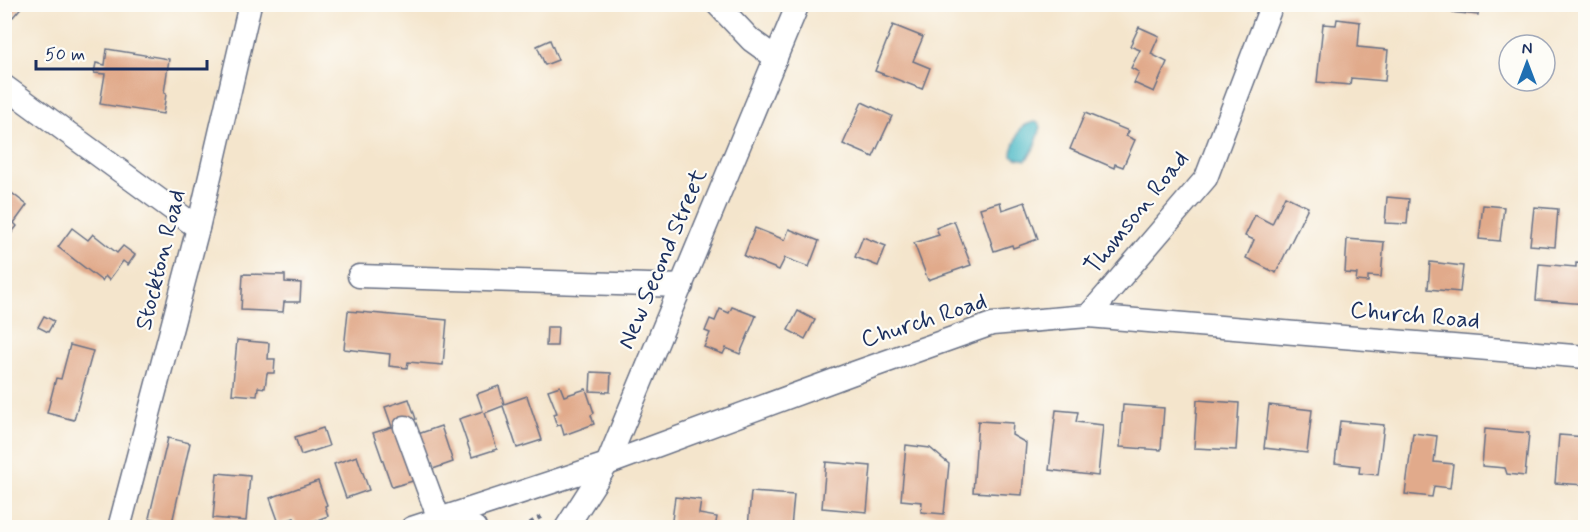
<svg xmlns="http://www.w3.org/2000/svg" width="1590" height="532" font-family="Mynerve,sans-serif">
  <rect width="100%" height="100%" fill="#fdfcf7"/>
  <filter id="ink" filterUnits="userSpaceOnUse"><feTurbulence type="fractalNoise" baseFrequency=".0167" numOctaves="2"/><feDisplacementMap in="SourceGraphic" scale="12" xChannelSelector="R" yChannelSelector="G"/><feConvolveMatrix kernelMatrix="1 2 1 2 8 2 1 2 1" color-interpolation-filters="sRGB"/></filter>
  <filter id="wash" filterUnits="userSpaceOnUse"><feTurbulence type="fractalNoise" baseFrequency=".008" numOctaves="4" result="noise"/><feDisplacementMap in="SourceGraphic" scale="24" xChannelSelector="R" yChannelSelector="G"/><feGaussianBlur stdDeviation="1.35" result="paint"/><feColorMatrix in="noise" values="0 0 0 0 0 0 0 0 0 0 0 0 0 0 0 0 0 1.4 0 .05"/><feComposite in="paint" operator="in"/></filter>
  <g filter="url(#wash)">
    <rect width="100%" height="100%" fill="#f4e5cc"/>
    <path fill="#4bb9c6" stroke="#337492" stroke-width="1.5" d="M1034,122L1039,123L1041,127C1037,139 1036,149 1026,160L1016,158L1012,155C1012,148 1014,146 1016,141C1022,125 1019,127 1034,122Z"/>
    <g id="blocks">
      <g fill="#e1aa8b">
        <polygon points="4,4 24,4 13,17 4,10"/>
        <polygon points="1451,4 1479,4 1478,15 1450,12"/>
        <polygon points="1337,19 1360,22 1358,47 1388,50 1385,81 1351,78 1350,85 1317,82 1323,24 1336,25"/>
        <polygon points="893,25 923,37 913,61 930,68 922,89 875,71"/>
        <polygon points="1139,27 1159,36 1151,54 1167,62 1154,92 1134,83 1139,72 1131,68 1140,50 1130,46"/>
        <polygon points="550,40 558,60 545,65 537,46"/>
        <polygon points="107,49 169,59 164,93 166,94 163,114 100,104 105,74 94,73 96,63 105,65"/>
        <polygon points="862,102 892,116 873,157 843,144"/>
        <polygon points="1085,113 1129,131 1126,136 1135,140 1123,167 1115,164 1114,168 1070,149"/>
        <polygon points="4,187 27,205 14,223 17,226 7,239 4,237"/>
        <polygon points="1285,196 1308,207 1276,273 1246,258 1254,240 1245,236 1255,215 1272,224"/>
        <polygon points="1387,197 1409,199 1407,224 1385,223"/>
        <polygon points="1000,202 1002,210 1025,202 1038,239 1013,248 1012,245 994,251 980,208"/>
        <polygon points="1483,205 1504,207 1500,241 1479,239"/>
        <polygon points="1534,207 1558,209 1555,247 1530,245"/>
        <polygon points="954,221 971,265 928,280 914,243 939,235 936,228"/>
        <polygon points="72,228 88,240 93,234 117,253 123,246 135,255 128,265 123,261 109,280 105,276 102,281 58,247"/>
        <polygon points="755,228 785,240 789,229 819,241 809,267 785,258 779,270 744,256"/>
        <polygon points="863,237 886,246 878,266 855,257"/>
        <polygon points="1347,239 1384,242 1381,277 1368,276 1368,282 1356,281 1357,274 1345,273"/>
        <polygon points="1430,262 1463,266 1460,292 1428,289"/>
        <polygon points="1576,263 1586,264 1586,304 1536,300 1539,264 1576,267"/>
        <polygon points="243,274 285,275 285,282 301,283 300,302 284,302 283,312 241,310"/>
        <polygon points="732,307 756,316 740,354 726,348 723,354 704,347 710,333 705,331 710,319 715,321 720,309 729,313"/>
        <polygon points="348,311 447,320 443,365 408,362 407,368 389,366 390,354 344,349"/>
        <polygon points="798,311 815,320 805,339 788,330"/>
        <polygon points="44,316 54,321 48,332 38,327"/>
        <polygon points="547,327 558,327 557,346 546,346"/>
        <polygon points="237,340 269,343 268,359 275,359 274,373 267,373 265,388 258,387 257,396 232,394"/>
        <polygon points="70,345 93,351 74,420 47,413 56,378 61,379"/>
        <polygon points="591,372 611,373 610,392 590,391"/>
        <polygon points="499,386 504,404 527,396 542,440 517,448 503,406 485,413 497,449 472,457 459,419 483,411 477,394"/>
        <polygon points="560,386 564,396 586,389 594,413 591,415 594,424 564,435 561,424 557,426 553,414 557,413 548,390"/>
        <polygon points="409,399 416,419 394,427 413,481 392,487 373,433 392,427 385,407"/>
        <polygon points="1197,400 1239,403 1236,450 1194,448"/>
        <polygon points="1123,405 1164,408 1161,450 1120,447"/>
        <polygon points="1269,405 1312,410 1307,453 1264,448"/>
        <polygon points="1056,410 1078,412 1076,422 1103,425 1098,476 1049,470"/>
        <polygon points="978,421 1013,423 1012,435 1026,443 1022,495 973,492"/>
        <polygon points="1340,421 1384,425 1378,475 1359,473 1360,466 1335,463"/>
        <polygon points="441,426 453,462 430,470 418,434"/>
        <polygon points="323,428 329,446 301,455 295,437"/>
        <polygon points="1485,429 1529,433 1525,476 1507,474 1505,468 1482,466"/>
        <polygon points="1413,433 1437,436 1434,462 1453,464 1450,488 1434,486 1432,497 1405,494"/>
        <polygon points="1559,435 1586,437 1586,485 1555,483"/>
        <polygon points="168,438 190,443 172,523 149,518"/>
        <polygon points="906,445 930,448 949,464 944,514 921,512 922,502 901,500"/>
        <polygon points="357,456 369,490 346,498 334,464"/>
        <polygon points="826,462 871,466 867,512 822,508"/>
        <polygon points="217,473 250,476 246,521 213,518"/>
        <polygon points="318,481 327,505 325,506 328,516 298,527 294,518 279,523 270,498"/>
        <polygon points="751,492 794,495 791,528 748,528"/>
        <polygon points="675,497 701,500 699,514 717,517 715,528 671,528"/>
      </g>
    </g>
  </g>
  <g filter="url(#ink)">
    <use href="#blocks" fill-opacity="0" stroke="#676f84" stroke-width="1.5"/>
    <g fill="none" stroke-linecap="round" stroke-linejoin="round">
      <defs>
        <g id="minor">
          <polyline points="717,4 751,40 776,58"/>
          <polyline points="4,86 198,228"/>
          <polyline points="359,276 682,286"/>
          <polyline points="1088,316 1206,178 1272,4"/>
          <polyline points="405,427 439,519 475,528"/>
          <polyline points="119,528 198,228 250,4"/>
          <polyline points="412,528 607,464 851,374 992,324 1088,316 1586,357"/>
          <polyline points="566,528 607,464 798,4"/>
        </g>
      </defs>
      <use href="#minor" stroke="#676f84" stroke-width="25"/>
      <polyline stroke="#676f84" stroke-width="4" stroke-dasharray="4.5 4.5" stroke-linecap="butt" points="522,528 542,516"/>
      <use href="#minor" stroke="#fff" stroke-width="22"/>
    </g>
  </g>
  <g text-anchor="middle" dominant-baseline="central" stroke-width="4.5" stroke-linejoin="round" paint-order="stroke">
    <g font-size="24" fill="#1b2f5e" stroke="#fdfcf7">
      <text transform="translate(1137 213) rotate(-51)">Thomson Road</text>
      <text transform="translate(663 259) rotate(-67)">New Second Street</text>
      <text transform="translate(161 260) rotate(-76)">Stockton Road</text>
      <text transform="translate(1415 316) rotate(5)">Church Road</text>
      <text transform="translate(924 321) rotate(-18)">Church Road</text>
    </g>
  </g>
  <rect width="1590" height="532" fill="none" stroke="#fdfcf7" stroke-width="24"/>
  <g transform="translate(1527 63)"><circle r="28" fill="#fdfcf7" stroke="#a3aaba" stroke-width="1.5"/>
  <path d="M0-4.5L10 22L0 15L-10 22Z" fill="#1f6fb2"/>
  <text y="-9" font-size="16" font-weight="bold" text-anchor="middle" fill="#1b2f5e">N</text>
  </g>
  <path d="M36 60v9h171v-9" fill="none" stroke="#1b2f5e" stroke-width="3"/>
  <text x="45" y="60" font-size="18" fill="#1b2f5e" stroke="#fdfcf7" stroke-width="4.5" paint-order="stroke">50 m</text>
</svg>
